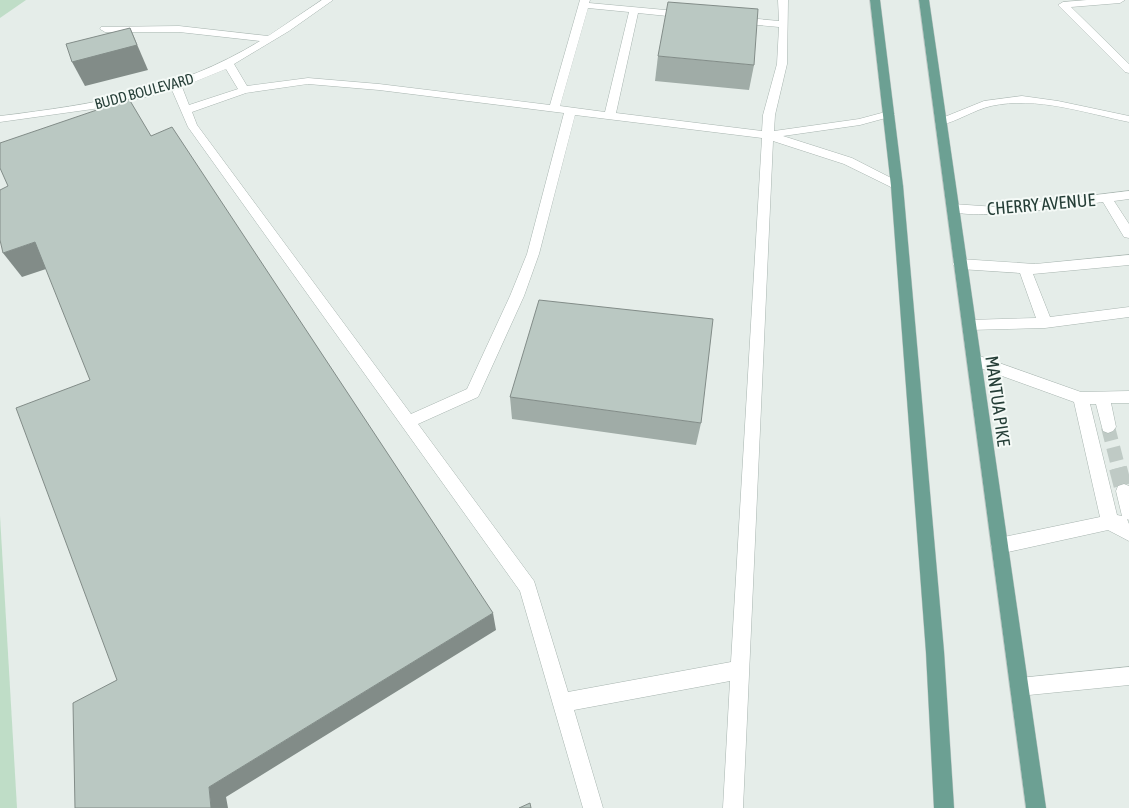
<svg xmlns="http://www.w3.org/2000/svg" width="1129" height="808" font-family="'Asap Condensed',sans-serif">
  <rect width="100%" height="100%" fill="#e5ede9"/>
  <g fill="#bfddc7">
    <polygon points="0,0 26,0 0,18"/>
    <polygon points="0,516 17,808 0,808"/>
  </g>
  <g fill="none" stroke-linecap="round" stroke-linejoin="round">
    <polyline stroke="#bfcac5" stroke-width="14" stroke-dasharray="14 7" stroke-linecap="butt" points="1108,427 1119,470"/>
    <polyline stroke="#bfcac5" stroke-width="18" stroke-dasharray="18 9" stroke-linecap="butt" points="1118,468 1124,491"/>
    <defs>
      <g id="minor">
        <path d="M322,0H333L289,31L234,64L247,86L308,78L379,84L550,105L580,0H590L589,3L687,12L692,15L687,18L638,13L616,113L762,131L763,115L777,64L779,27L737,23L732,20L737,17L779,21L778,0H788L787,64L775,115L774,131L859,119L889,111L895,114L893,116L860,125L783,136L852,158L901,183L903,186L901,189L897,190L844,164L773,141L743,808H723L730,681L574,710L603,808H583L520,591L188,127L172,90L107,107L0,122V116C96,104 176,92 260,41L179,32H105L100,29L101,27L179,26L268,36ZM588,8L629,12L605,112L560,106ZM226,69L238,89L189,105L182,87ZM308,84L379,90L564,113L527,254L510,296L467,389L411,414L197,125L192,112L246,93ZM575,115L762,138L731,662L568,692L534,581L418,424L478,397L480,393L524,296L539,254Z"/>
        <polygon points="1087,0 1125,0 1120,3 1071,7 1129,64 1129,73 1125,72 1058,5 1063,2"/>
        <path d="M1022,96L1058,101L1129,116V122C1085,113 1037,96 991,106C974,110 958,121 941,125L935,122L937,120L984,101Z"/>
        <path d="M1129,191V199L1114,201L1129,224V238L1124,237L1103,202C1079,205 959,224 947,208L953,204L996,207Z"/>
        <polygon points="1129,255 1129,265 1033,274 1050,317 1129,307 1129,317 1045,328 969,330 964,329 962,325 964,321 969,320 1036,318 1020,273 960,269 955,267 953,264 955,261 960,259 1035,264"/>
        <polygon points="974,354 1081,392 1129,391 1129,403 1111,403 1116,427 1113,431 1108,433 1103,431 1096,404 1090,404 1117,515 1122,516 1116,491 1118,486 1124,484 1129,486 1129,520 1127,519 1129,524 1129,541 1108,530 999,554 993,551 991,546 993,541 999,538 1100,517 1074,402 969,364 967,360 969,356"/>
        <polygon points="1129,667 1129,685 1019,696 1012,694 1010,687 1012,680 1019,678"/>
      </g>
      <g id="major">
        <polygon points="870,0 880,0 903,186 944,652 954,808 934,808 926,652 891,186"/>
        <polygon points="919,0 929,0 1046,808 1026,808"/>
      </g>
    </defs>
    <use href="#minor" stroke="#a8b5b0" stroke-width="1"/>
    <use href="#major" stroke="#c2c9c7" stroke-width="1"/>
    <use href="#minor" fill="#fff" fill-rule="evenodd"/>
    <use href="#major" fill="#6ca093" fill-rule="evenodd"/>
  </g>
  <g fill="#a0aca7">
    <polygon points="658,56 754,65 749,90 655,81"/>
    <polygon points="510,397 701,423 696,445 512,419"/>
  </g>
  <g fill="#828c88">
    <polygon points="130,28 148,70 85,86 72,62"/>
    <polygon points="35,242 52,267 22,277 3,253"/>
    <polygon points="493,613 496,630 226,797 228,808 211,808 209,787"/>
  </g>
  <g fill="#bac8c2" stroke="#828c88">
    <polygon points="668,2 758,9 754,65 658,56"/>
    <polygon points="130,28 137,45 72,62 66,44"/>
    <polygon points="129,99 151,136 172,127 493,613 209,787 211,808 75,808 73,703 117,680 16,408 90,380 35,242 3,253 0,240 0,190 8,186 0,168 0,143"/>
    <polygon points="539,300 713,319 701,423 510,397"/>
    <polygon points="530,803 531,808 519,808"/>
  </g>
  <g text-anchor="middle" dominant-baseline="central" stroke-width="4" stroke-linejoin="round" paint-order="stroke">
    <g font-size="15" fill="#253e37" stroke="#f5faf7">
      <text transform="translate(144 91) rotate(-15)">BUDD BOULEVARD</text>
    </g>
    <g font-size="18" fill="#253e37" stroke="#f5faf7">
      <text transform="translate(1041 204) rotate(-5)">CHERRY AVENUE</text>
      <text transform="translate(998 401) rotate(82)">MANTUA PIKE</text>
    </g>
  </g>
</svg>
